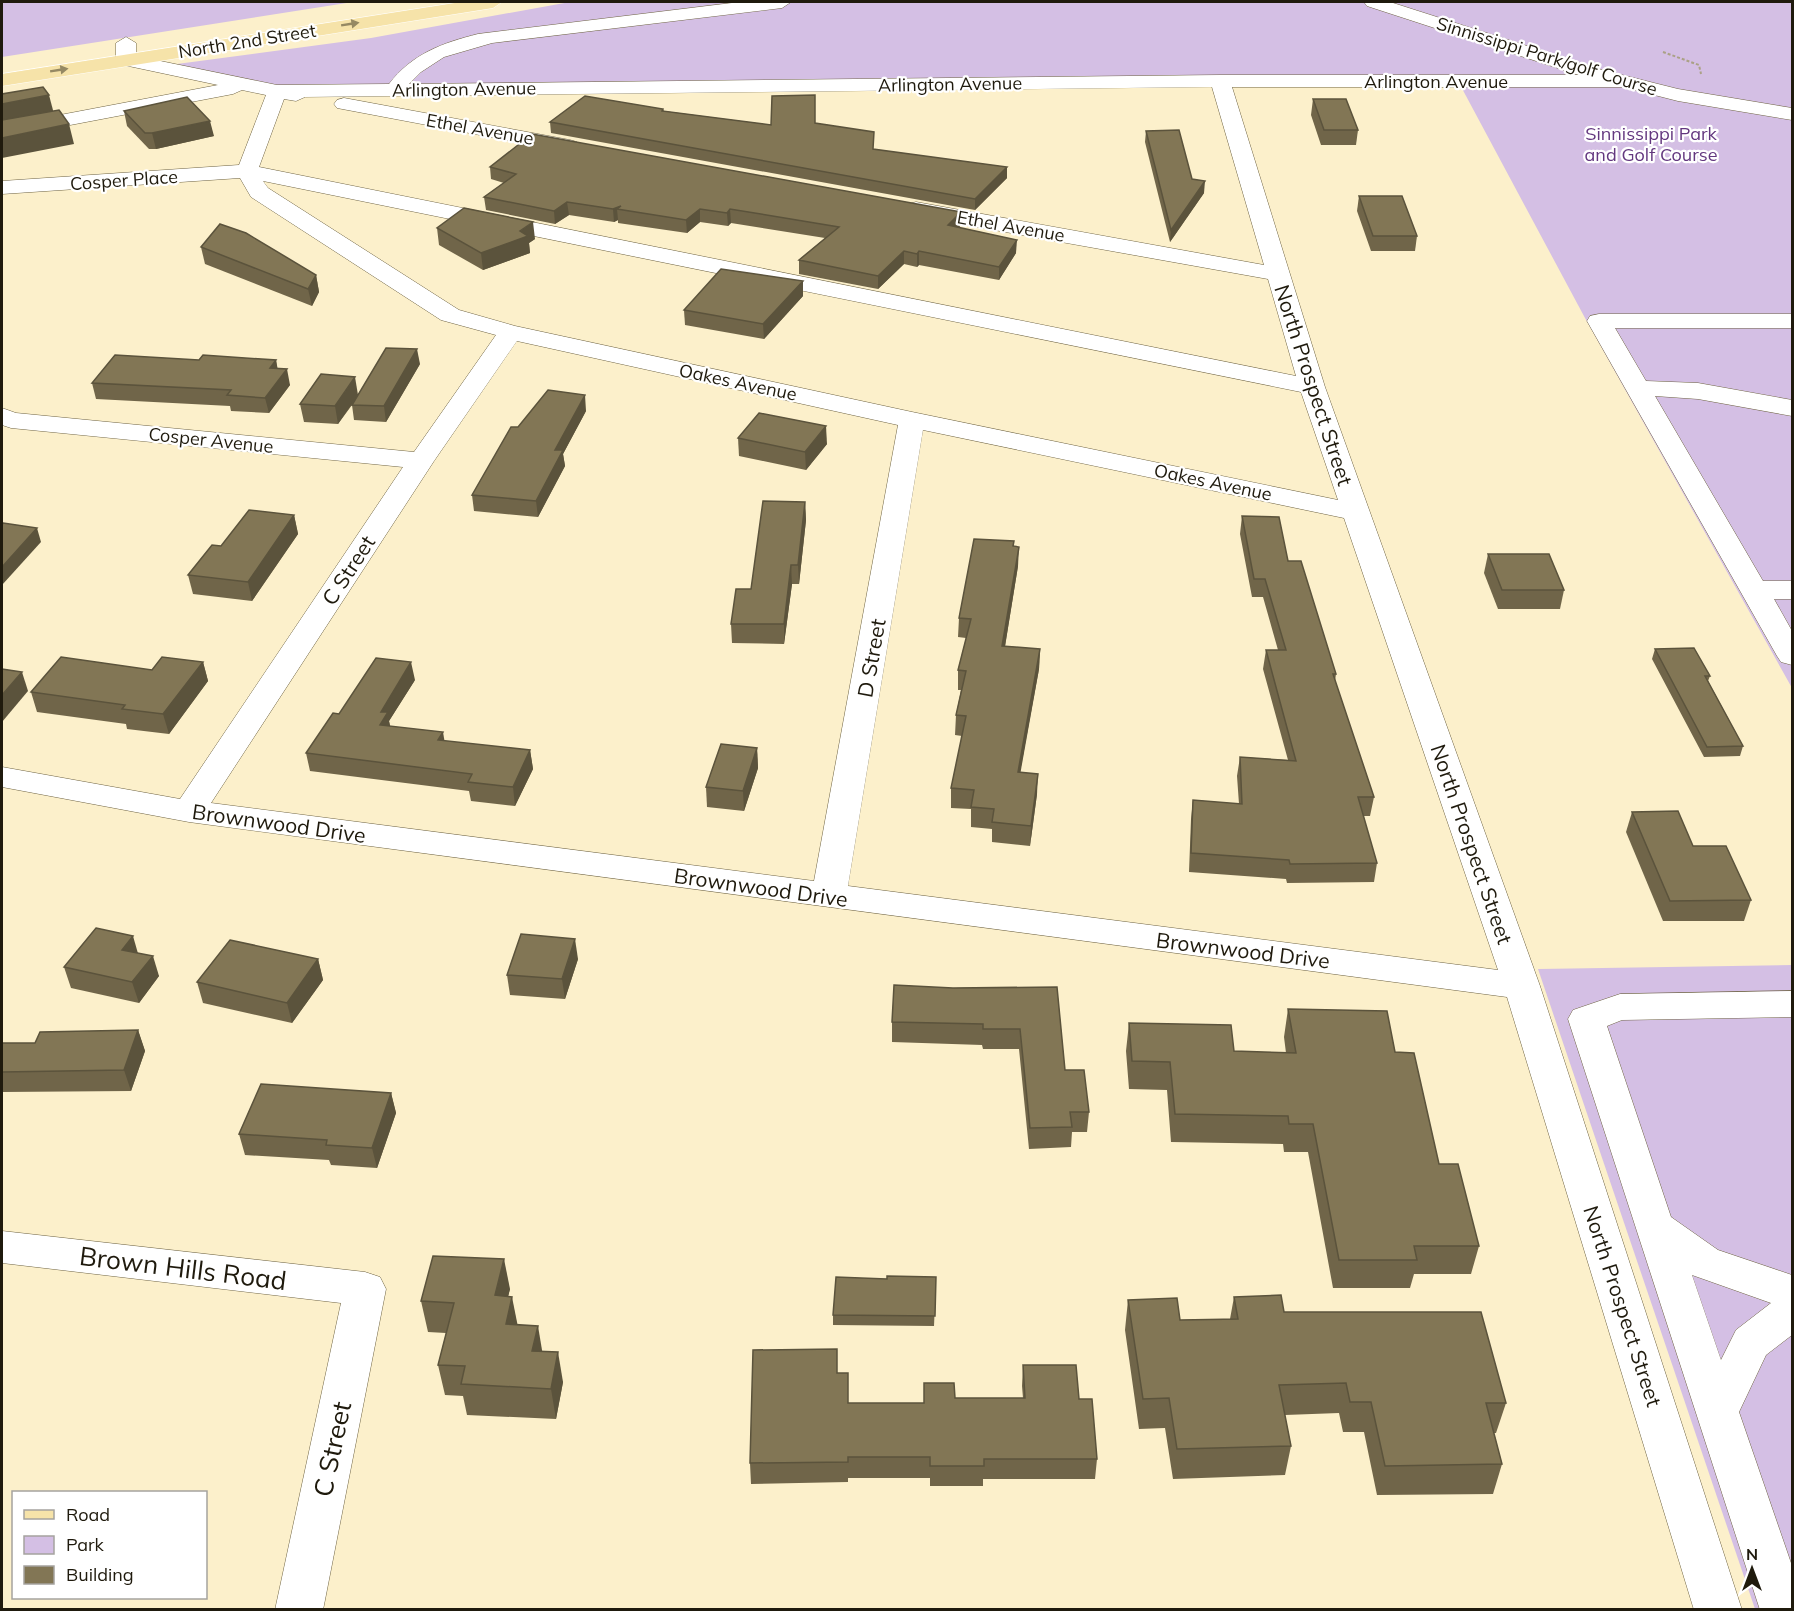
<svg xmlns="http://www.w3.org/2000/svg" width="1794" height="1611" font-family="Mulish,sans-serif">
  <rect width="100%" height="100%" fill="#fcf0cb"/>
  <g fill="#d4bfe4">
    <polygon points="2,2 353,2 2,57"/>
    <polygon points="570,2 1792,2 1792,688 1585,318 1458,81 277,91 177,64 371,38"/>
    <polygon points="1792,965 1792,1609 1755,1609 1538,969"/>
  </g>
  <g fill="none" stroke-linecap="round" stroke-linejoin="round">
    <defs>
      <g id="minor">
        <path d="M740,2H791L782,8L492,43L444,57L421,72L409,84L1220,75H1579L1367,6L1364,2H1390L1602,70L1678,89L1792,108V120L1678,101L1623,87H1232L1325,387L1540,986L1742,1610H1694L1507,997L189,822L2,787V767L180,799L403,467L11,428L2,425V408L16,413L414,452L496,335L441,320L251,197L240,178L2,194V181L239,165L266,95L242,90L233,94L2,138V126L218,85L119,64L116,60V43L126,37L136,43V56L277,85L389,84C412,54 442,43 478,34ZM1212,87L1264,265L916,202L908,204L905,209L908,214L916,216L1268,279L1296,376L259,167L284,99L296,101L305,97ZM263,181L1301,392L1338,500L912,412L515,326L459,310L268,188ZM517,341L898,425L814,881L211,803L434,461ZM923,430L1344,518L1498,970L848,886Z"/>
        <polygon points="344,98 570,140 577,142 580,146 577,150 570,152 337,108 334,104 337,100"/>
        <polygon points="1599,314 1792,314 1792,328 1615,328 1646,381 1698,383 1792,400 1792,416 1698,399 1655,396 1763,581 1792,581 1792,599 1774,599 1792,631 1792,665 1781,662 1777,656 1587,321 1590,316"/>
        <path d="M1792,991V1017L1622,1020L1607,1026L1671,1217L1718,1250L1792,1275V1335L1766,1355L1739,1412L1792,1566V1610H1760L1568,1019L1573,1010L1620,994ZM1692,1275L1771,1303L1736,1330L1721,1360Z"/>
        <polygon points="2,1231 365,1272 380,1277 386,1289 323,1610 275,1610 341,1303 2,1263"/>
      </g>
      <polygon id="major" points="461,2 502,2 493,8 2,86 2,74"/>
    </defs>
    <use href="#minor" stroke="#6f6444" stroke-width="1"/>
    <use href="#major" stroke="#fff" stroke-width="1"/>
    <polyline stroke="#aba185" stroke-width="2" stroke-dasharray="3 2" stroke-linecap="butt" points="1663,52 1699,65 1701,74"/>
    <use href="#minor" fill="#fff" fill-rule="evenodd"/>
    <use href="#major" fill="#f6e3a9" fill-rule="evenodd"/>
  </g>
  <g fill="#706549">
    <polygon points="1313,99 1358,130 1356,145 1321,145 1311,115"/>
    <polygon points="663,109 664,111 771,125 815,123 873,149 1007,178 975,210 551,133 550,122"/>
    <polygon points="124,111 214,136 156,149 149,149 127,126"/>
    <polygon points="1146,131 1204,193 1170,242 1145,142"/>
    <polygon points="490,167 961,212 961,225 958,228 1016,253 999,280 919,265 917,267 904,264 878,289 799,274 799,260 825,238 731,223 728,226 700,222 687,233 618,223 618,220 614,222 569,215 555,224 486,210 484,197 504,183 491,179"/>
    <polygon points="1359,196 1417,236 1415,251 1371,251 1357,211"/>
    <polygon points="437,228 535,239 529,243 530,253 483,270 439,245"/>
    <polygon points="201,247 316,275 319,292 312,306 205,264"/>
    <polygon points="803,281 803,296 764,339 685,325 684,310"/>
    <polygon points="199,360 276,360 277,368 290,385 269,413 231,411 230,406 96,399 92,383"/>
    <polygon points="420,364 386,422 354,420 352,405 338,424 304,422 300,404 358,394"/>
    <polygon points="586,411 563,454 565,466 538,517 474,511 472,495 518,427"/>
    <polygon points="738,438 827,444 806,470 739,456"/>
    <polygon points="805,502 806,520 799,584 792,584 784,644 732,643 731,624 751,589"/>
    <polygon points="294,515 298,534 252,601 193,594 188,575 221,546"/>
    <polygon points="1242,516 1288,561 1336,674 1335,681 1374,797 1370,816 1363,816 1377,863 1374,882 1287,883 1286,879 1189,872 1191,819 1193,800 1239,804 1237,776 1240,757 1288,760 1263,669 1266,650 1278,650 1263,597 1252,597 1240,534"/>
    <polygon points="1014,541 1014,547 1018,566 1005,646 1040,649 1039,669 1020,772 1037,794 1030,846 992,842 992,829 971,827 971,809 951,808 951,788 962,736 955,735 956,715 961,690 958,690 958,670 966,638 958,637 959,618"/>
    <polygon points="1488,554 1564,590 1560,609 1498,609 1484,573"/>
    <polygon points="1655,649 1710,676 1708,681 1743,746 1740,756 1704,757 1652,659"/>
    <polygon points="203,662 208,681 169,734 127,729 126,724 37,712 31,692"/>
    <polygon points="415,680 389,721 390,726 444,741 530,750 533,769 515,806 471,801 469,791 310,771 306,753 339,714"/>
    <polygon points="757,748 758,768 744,811 707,807 706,787"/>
    <polygon points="1632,812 1693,846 1751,900 1744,921 1663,921 1626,832"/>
    <polygon points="138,953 159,976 139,1003 71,988 64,967"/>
    <polygon points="318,959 323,980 292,1023 203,1003 197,982"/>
    <polygon points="578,959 565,999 510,995 507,975"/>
    <polygon points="1057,987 1065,1070 1089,1112 1087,1132 1072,1132 1071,1147 1029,1149 1019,1049 983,1049 982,1045 892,1042 892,1022 953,988"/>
    <polygon points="1288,1009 1395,1052 1439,1164 1479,1246 1471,1274 1414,1274 1410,1288 1333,1288 1308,1152 1284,1152 1283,1144 1171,1142 1167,1090 1129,1089 1126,1051 1129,1023 1234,1051 1286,1053 1284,1037"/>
    <polygon points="138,1030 145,1051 131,1091 2,1092 2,1043 35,1043"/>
    <polygon points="391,1093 396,1113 377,1168 331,1165 329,1160 245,1155 239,1134"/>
    <polygon points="936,1277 934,1326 833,1325 833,1315 887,1279"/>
    <polygon points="510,1289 508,1296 517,1325 542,1351 563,1382 556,1419 467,1415 463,1396 445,1395 438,1365 446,1333 428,1332 421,1301"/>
    <polygon points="1234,1297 1284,1312 1506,1403 1496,1433 1494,1433 1502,1464 1493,1494 1377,1495 1364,1432 1343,1432 1339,1413 1285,1415 1291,1446 1285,1475 1173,1479 1165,1428 1139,1429 1125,1330 1128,1300 1180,1320 1230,1319"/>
    <polygon points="1023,1365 1079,1399 1097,1459 1095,1479 983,1479 983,1486 930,1486 930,1478 848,1478 848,1482 751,1484 750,1463 838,1373 848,1403 924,1403 924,1383 955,1398 1023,1398 1022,1386"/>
  </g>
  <g fill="#5b533c">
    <polygon points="49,95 54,114 2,124 2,104"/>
    <polygon points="210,121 214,136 156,149 152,133"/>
    <polygon points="69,124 74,144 2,158 2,138"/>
    <polygon points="1007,167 1007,178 975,210 975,199"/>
    <polygon points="1205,181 1204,193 1170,242 1171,230"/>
    <polygon points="567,202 569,215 555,224 554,211"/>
    <polygon points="621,206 617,209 618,220 614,222 613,209"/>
    <polygon points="700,209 700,222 687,233 686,220"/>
    <polygon points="730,209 731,223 728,226 727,213"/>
    <polygon points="961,212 961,225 948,239 948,225"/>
    <polygon points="533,222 535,239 529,243 530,253 483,270 481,253 520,231"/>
    <polygon points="1017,240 1016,253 999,280 999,267"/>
    <polygon points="904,251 904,264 878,289 878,276"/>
    <polygon points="919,251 919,265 917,267 917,254"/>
    <polygon points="316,275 319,292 312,306 308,289"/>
    <polygon points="803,281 803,296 764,339 763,324"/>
    <polygon points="417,349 420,364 386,422 384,406"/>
    <polygon points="276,360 279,376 270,368"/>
    <polygon points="287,369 290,385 269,413 265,398"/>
    <polygon points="355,377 358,395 338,424 335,406"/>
    <polygon points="585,395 586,411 563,454 565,466 538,517 536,501 555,450"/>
    <polygon points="826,426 827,444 806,470 805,452"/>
    <polygon points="805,502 806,520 799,584 798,565"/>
    <polygon points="294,515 298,534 252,601 248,582"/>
    <polygon points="37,528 41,542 2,585 2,567"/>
    <polygon points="1019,547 1018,566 1002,665 1002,646"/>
    <polygon points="791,565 792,584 784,644 784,624"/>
    <polygon points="1040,649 1039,669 1017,792 1018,772"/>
    <polygon points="203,662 208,681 169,734 163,714"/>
    <polygon points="411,662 415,680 389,721 391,730 380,725 381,712"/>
    <polygon points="22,672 28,691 2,722 2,695"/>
    <polygon points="443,732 446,750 438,740"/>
    <polygon points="757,748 758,768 744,811 743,791"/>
    <polygon points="530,750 533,769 515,806 513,787"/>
    <polygon points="1038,774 1037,794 1030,846 1031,826"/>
    <polygon points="133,936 139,957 122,950"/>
    <polygon points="575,939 578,959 565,999 562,979"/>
    <polygon points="153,956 159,976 139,1003 132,982"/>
    <polygon points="318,959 323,980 292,1023 287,1003"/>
    <polygon points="138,1030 145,1051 131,1091 124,1070"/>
    <polygon points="391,1093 396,1113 377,1168 372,1148"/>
    <polygon points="504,1259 510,1289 501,1326 495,1295"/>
    <polygon points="512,1297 518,1327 506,1324"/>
    <polygon points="538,1326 543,1356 532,1351"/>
    <polygon points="558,1352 563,1382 556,1419 551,1389"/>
  </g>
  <g fill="#827655" stroke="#5b533c" stroke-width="1.5">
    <polygon points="43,87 49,95 2,104 2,94"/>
    <polygon points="815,95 815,123 874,132 873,149 1007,167 975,199 550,122 585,96 663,109 662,111 771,125 772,96"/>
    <polygon points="187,97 210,121 152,133 145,133 124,111"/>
    <polygon points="1313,99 1346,99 1358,130 1324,130"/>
    <polygon points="59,110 69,124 2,138 2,120"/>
    <polygon points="1179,130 1192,179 1205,181 1171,230 1146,131"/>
    <polygon points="532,134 961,212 948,225 1017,240 999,267 919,251 917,254 904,251 878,276 799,260 839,227 730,209 727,213 700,209 686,220 617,209 621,206 613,209 567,202 554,211 484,197 516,174 490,167"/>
    <polygon points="1359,196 1402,196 1417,236 1373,236"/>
    <polygon points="464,208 533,222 520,231 528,236 481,253 437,228"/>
    <polygon points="220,224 246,233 316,275 308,289 201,247"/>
    <polygon points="721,269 803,281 763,324 684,310"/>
    <polygon points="386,348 417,349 384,406 352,405"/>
    <polygon points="115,355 199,360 203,355 276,360 270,368 287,369 265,398 227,395 231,390 92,383"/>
    <polygon points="321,374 355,377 335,406 300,404"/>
    <polygon points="548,390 585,395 555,450 563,450 536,501 472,495 511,427 518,427"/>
    <polygon points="759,413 826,426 805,452 738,438"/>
    <polygon points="763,501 805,502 798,565 791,565 784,624 731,624 736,589 751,589"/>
    <polygon points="249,510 294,515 248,582 188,575 212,545 221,546"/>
    <polygon points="1242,516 1279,517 1288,561 1301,561 1336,674 1333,674 1374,797 1358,797 1377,863 1290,864 1289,860 1191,853 1193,800 1242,804 1240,757 1296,761 1266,650 1286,650 1265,579 1254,579"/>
    <polygon points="3,523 37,528 2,567 2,525"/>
    <polygon points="974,539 1014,541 1013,546 1019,547 1002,646 1040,649 1018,772 1038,774 1031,826 992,822 994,809 971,807 974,790 951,788 966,716 956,715 966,671 958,670 971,619 959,618"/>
    <polygon points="1488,554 1549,554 1564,590 1502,590"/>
    <polygon points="1694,648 1710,676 1705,676 1743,746 1707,747 1655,649"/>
    <polygon points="61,657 152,670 162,657 203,662 163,714 122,709 125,705 31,692"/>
    <polygon points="376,658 411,662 381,712 388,712 380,725 443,732 438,740 530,750 513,787 468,782 472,774 306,753 333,713 339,714"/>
    <polygon points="2,669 22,672 2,695"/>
    <polygon points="721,744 757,748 743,791 706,787"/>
    <polygon points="1678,811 1693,846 1726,846 1751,900 1670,901 1632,812"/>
    <polygon points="96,928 133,936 122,950 153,956 132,982 64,967"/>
    <polygon points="521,934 575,939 562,979 507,975"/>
    <polygon points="230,940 318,959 287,1003 197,982"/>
    <polygon points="894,985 953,988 1057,987 1065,1070 1084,1070 1089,1112 1070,1112 1072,1127 1030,1128 1020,1029 983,1029 983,1024 892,1022"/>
    <polygon points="1288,1009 1387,1011 1395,1052 1414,1053 1439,1164 1458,1164 1479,1246 1414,1246 1417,1260 1339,1260 1313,1124 1289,1124 1288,1116 1175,1114 1170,1062 1132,1061 1129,1023 1231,1025 1234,1051 1296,1053"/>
    <polygon points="138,1030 124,1070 2,1072 2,1043 35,1043 40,1032"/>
    <polygon points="261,1084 391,1093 372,1148 326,1145 327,1140 239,1134"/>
    <polygon points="433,1256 504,1259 495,1295 512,1297 506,1324 538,1326 532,1351 558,1352 551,1389 461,1384 465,1366 438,1365 454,1303 421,1301"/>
    <polygon points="887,1276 936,1277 935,1316 833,1315 836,1277 887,1279"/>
    <polygon points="1281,1295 1284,1312 1481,1312 1506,1403 1486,1403 1502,1464 1385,1466 1371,1402 1350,1402 1346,1383 1279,1385 1291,1446 1177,1449 1169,1398 1143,1399 1128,1300 1177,1298 1180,1320 1238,1319 1234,1297"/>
    <polygon points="837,1349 837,1373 848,1373 848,1403 924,1403 924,1383 954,1383 955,1398 1025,1398 1023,1365 1076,1365 1079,1399 1092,1399 1097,1459 984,1459 984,1466 930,1466 930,1457 848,1457 848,1462 750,1463 753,1350"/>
  </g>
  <defs><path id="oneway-solid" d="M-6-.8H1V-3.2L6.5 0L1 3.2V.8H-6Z" transform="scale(1.5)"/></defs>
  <g fill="#958963">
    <use href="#oneway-solid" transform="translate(350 24) rotate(-9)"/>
    <use href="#oneway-solid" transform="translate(59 70) rotate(-9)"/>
  </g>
  <g text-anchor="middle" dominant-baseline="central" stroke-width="4.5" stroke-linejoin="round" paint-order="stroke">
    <g font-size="18" fill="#1f1a0d" stroke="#fff">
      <text transform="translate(247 41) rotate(-9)">North 2nd Street</text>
      <text transform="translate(1547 56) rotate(17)">Sinnissippi Park/golf Course</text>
      <text x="1436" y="81">Arlington Avenue</text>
      <text transform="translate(950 84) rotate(-1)">Arlington Avenue</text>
      <text transform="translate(464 89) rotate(-1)">Arlington Avenue</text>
      <text transform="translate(480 129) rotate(10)">Ethel Avenue</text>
      <text transform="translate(124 180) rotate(-4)">Cosper Place</text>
      <text transform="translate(1011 226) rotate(10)">Ethel Avenue</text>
      <text transform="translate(738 382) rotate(12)">Oakes Avenue</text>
      <text transform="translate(211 440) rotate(6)">Cosper Avenue</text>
      <text transform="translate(1213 482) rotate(12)">Oakes Avenue</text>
    </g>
    <g font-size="18" fill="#63377f" stroke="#fff">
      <text x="1651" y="133">Sinnissippi Park<tspan x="1651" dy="21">and Golf Course</tspan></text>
    </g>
    <g font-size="21" fill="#1f1a0d" stroke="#fff">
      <text transform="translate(1314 385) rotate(72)">North Prospect Street</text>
      <text transform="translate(348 570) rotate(-57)">C Street</text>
      <text transform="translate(871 658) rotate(-80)">D Street</text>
      <text transform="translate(279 823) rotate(8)">Brownwood Drive</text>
      <text transform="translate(1472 844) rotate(71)">North Prospect Street</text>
      <text transform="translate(761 887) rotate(8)">Brownwood Drive</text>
      <text transform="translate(1243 950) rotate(7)">Brownwood Drive</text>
      <text transform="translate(1623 1306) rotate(72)">North Prospect Street</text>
    </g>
    <g font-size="26" fill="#1f1a0d" stroke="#fff">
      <text transform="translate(183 1268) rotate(7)">Brown Hills Road</text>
      <text transform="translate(332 1449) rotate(-78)">C Street</text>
    </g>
  </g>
  <rect width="1794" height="1611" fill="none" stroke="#1f1a0d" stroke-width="6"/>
  <rect x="12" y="1491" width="195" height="108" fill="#ffffff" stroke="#a5a39e" stroke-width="1.5"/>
  <rect x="24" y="1510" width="30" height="9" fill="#f6e3a9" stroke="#a5a39e" stroke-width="1.5"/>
  <text x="66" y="1521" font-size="18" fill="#1f1a0d">Road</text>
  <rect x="24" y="1536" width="30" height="18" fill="#d4bfe4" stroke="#a5a39e" stroke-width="1.5"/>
  <text x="66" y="1551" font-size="18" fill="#1f1a0d">Park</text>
  <rect x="24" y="1566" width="30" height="18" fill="#827655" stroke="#a5a39e" stroke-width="1.5"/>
  <text x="66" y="1581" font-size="18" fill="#1f1a0d">Building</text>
  <g transform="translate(1752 1569)" stroke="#ffffff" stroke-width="4.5" paint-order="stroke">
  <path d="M0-4.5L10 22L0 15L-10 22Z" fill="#1f1a0d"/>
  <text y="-9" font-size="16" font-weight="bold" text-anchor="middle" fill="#1f1a0d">N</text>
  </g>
</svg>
